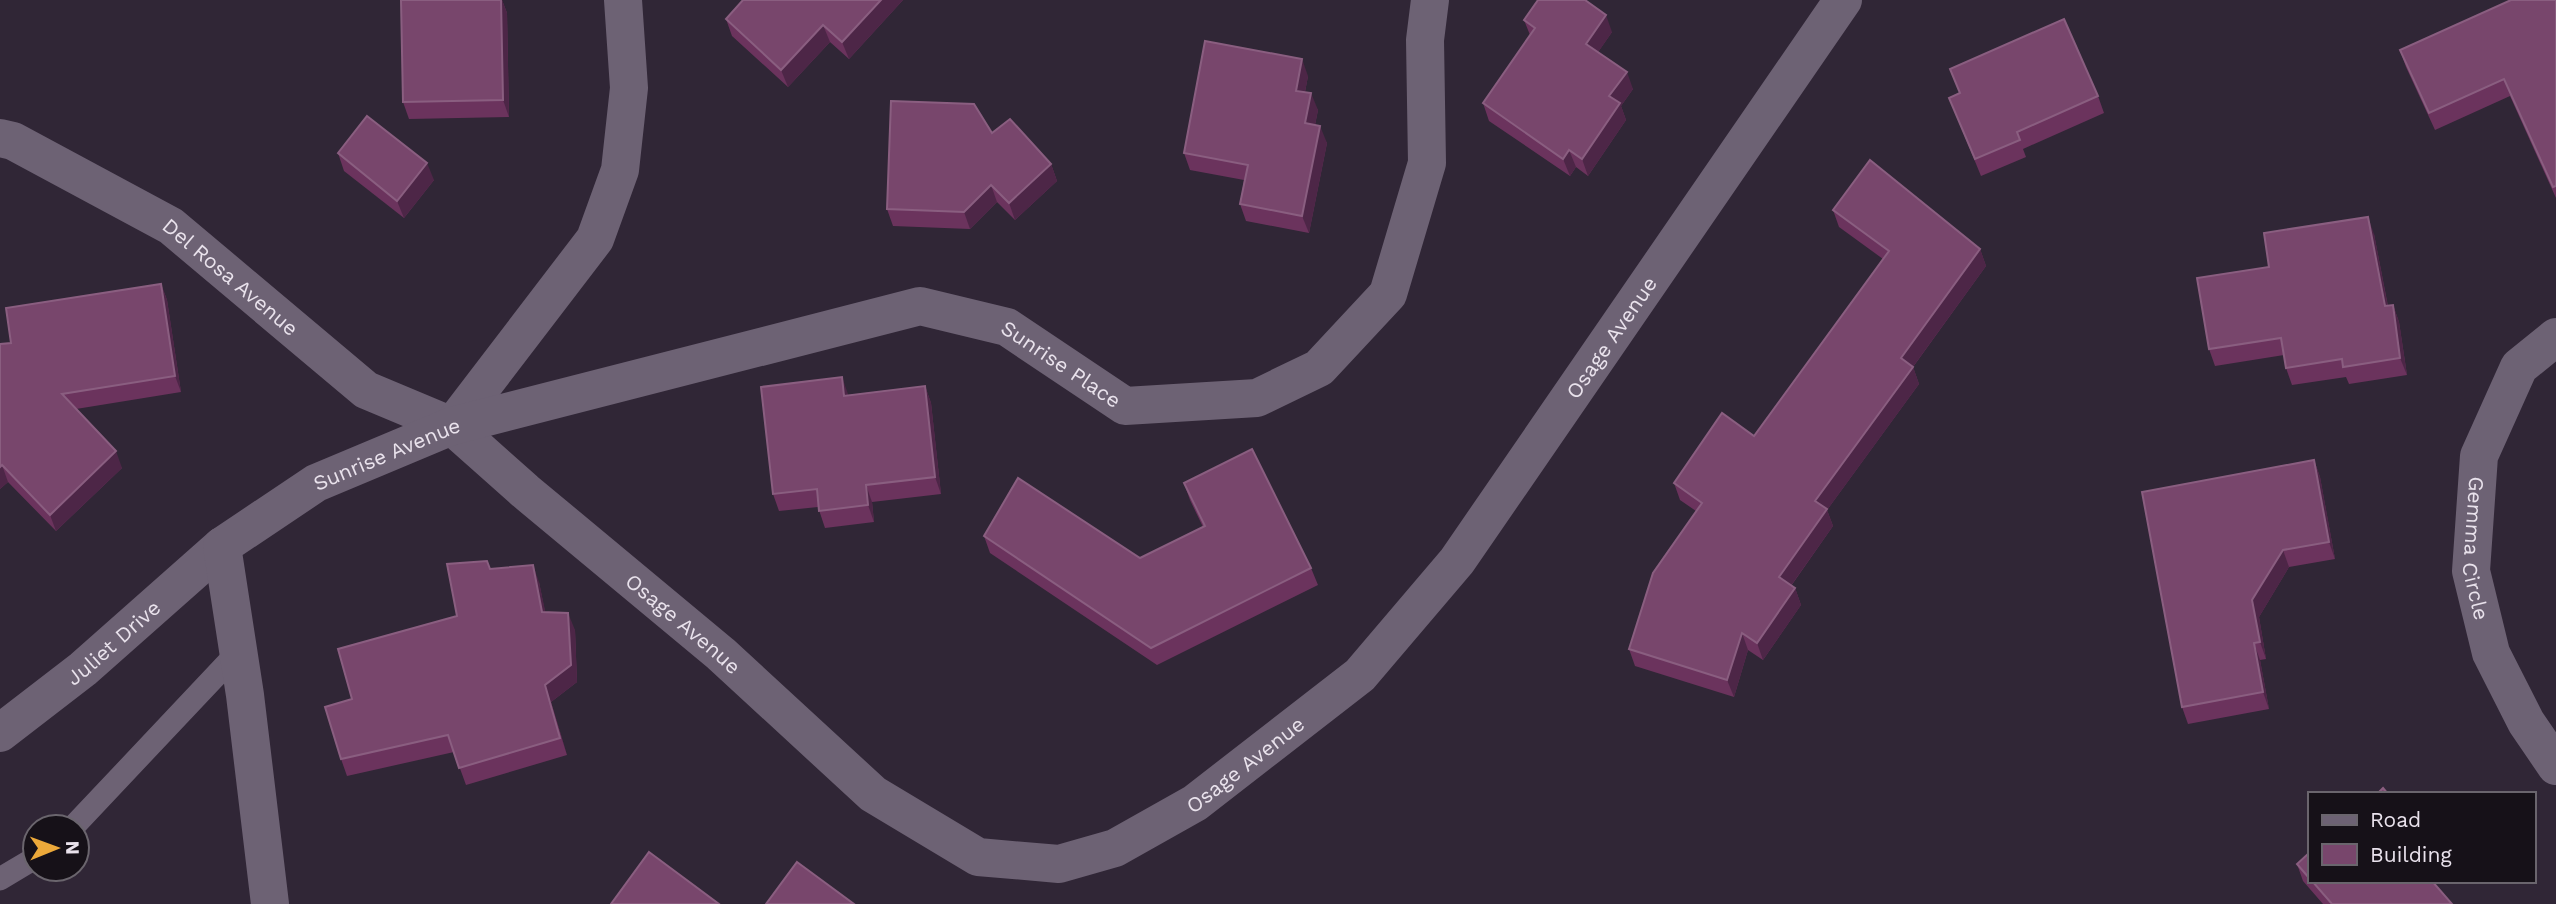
<svg xmlns="http://www.w3.org/2000/svg" width="2556" height="904" font-family="'Work Sans',sans-serif">
  <rect width="100%" height="100%" fill="#302636"/>
  <g fill="none" stroke-linecap="round" stroke-linejoin="round">
    <g stroke="#6d6274" stroke-width="23">
      <polyline points="73,827 239,651"/>
      <polyline points="0,879 35,858"/>
    </g>
    <g stroke="#6d6274" stroke-width="38">
      <path id="s1" d="M0,138L13,141L171,226L366,390L452,426L525,491L721,654L873,794L978,857L1059,864L1115,848L1195,803L1360,675L1457,561L1843,0"/>
      <path id="s2" d="M2556,337L2519,367L2479,456L2471,571L2491,653L2526,722L2556,766"/>
      <polyline points="452,426 595,239 620,170 629,88 623,0"/>
      <path id="s3" d="M0,733L83,669L222,546"/>
      <path id="s4" d="M270,904L245,695L222,546L316,483L452,426L920,306L1007,327L1125,406L1257,398L1319,368L1388,294L1427,163L1425,40L1430,0"/>
    </g>
  </g>
  <g fill="#6b335d">
    <polygon points="401,0 502,0 507,13 509,117 409,119 403,102"/>
    <polygon points="903,0 849,59 830,42 788,87 732,36 726,19"/>
    <polygon points="2556,0 2556,198 2510,96 2435,130 2406,67 2400,50"/>
    <polygon points="1524,20 1612,32 1598,52 1633,89 1621,106 1626,120 1588,176 1576,167 1570,176 1489,121 1483,103 1530,35"/>
    <polygon points="1950,69 2098,96 2104,113 2023,149 2026,157 1981,176 1949,98 1960,93"/>
    <polygon points="1308,76 1305,92 1318,110 1315,125 1327,143 1309,233 1246,221 1240,204 1244,180 1190,170 1184,153"/>
    <polygon points="992,133 1051,164 1057,181 1015,220 997,202 970,229 893,226 887,209"/>
    <polygon points="338,153 434,180 404,218 344,171"/>
    <polygon points="1833,210 1980,249 1986,266 1913,367 1919,384 1827,510 1833,526 1791,586 1795,588 1801,605 1763,660 1748,650 1734,697 1635,666 1629,649 1696,511 1680,500 1674,483 1754,436 1883,259 1839,227"/>
    <polygon points="2374,234 2388,306 2393,305 2399,322 2407,375 2349,384 2346,377 2292,385 2286,368 2284,355 2215,366 2209,349 2269,267"/>
    <polygon points="161,284 167,300 181,392 76,409 122,468 56,531 8,482 0,489 11,343"/>
    <polygon points="925,386 931,403 941,494 872,502 874,522 825,528 818,507 779,511 773,494 848,395"/>
    <polygon points="2314,460 2320,477 2335,559 2289,567 2259,617 2266,659 2260,660 2269,709 2188,724 2182,707"/>
    <polygon points="1184,483 1311,568 1318,585 1157,665 990,553 984,536 1140,558 1203,527 1190,500"/>
    <polygon points="490,569 539,582 545,612 575,630 577,682 551,702 567,755 466,785 454,752 347,776 341,759 352,699 457,616"/>
    <polygon points="2309,853 2309,881 2432,881 2452,904 2323,904 2303,881 2297,864"/>
  </g>
  <g fill="#4d2647">
    <polygon points="501,0 502,0 507,13 509,117 503,100"/>
    <polygon points="881,0 903,0 849,59 842,42"/>
    <polygon points="1606,15 1612,32 1592,61 1586,44"/>
    <polygon points="823,25 830,42 788,87 781,70"/>
    <polygon points="1302,59 1308,76 1302,108 1296,91"/>
    <polygon points="1627,72 1633,89 1621,106 1626,120 1588,176 1582,159 1609,96"/>
    <polygon points="1311,93 1318,110 1312,140 1305,123"/>
    <polygon points="1320,126 1327,143 1309,233 1302,216"/>
    <polygon points="1569,150 1576,167 1570,176 1563,159"/>
    <polygon points="427,163 434,180 404,218 397,201"/>
    <polygon points="1051,164 1057,181 1015,220 1009,203"/>
    <polygon points="991,185 997,202 970,229 964,212"/>
    <polygon points="2368,217 2374,234 2391,323 2385,306"/>
    <polygon points="1980,249 1986,266 1907,375 1901,358"/>
    <polygon points="161,284 167,300 181,392 175,376"/>
    <polygon points="2393,305 2399,322 2407,375 2400,358"/>
    <polygon points="1913,367 1919,384 1827,510 1833,526 1785,594 1779,577 1815,501"/>
    <polygon points="842,377 848,394 850,413 844,396"/>
    <polygon points="925,386 931,403 941,494 935,477"/>
    <polygon points="116,451 122,468 56,531 50,515"/>
    <polygon points="2314,460 2320,477 2335,559 2329,542"/>
    <polygon points="2,465 8,482 0,489 0,467"/>
    <polygon points="866,485 872,502 874,522 868,505"/>
    <polygon points="2283,550 2289,567 2259,617 2266,659 2260,642 2252,600"/>
    <polygon points="533,565 539,582 549,629 542,612"/>
    <polygon points="1795,588 1801,605 1763,660 1757,643"/>
    <polygon points="568,613 575,630 577,682 551,702 567,755 545,685"/>
    <polygon points="1742,633 1748,650 1734,697 1727,680"/>
    <polygon points="2254,643 2260,660 2269,709 2263,692"/>
  </g>
  <g fill="#78466c" stroke="#8a5e80" stroke-width="2">
    <polygon points="401,0 501,0 503,100 403,102"/>
    <polygon points="743,0 881,0 842,42 823,25 781,70 726,19"/>
    <polygon points="1538,0 1585,0 1606,15 1586,44 1627,72 1609,96 1620,103 1582,159 1569,150 1563,159 1483,103 1535,28 1524,20"/>
    <polygon points="2511,0 2556,0 2556,186 2553,187 2504,79 2429,113 2400,50"/>
    <polygon points="2064,19 2098,96 2017,132 2020,140 1975,159 1949,98 1960,93 1950,69"/>
    <polygon points="1205,41 1302,59 1296,91 1311,93 1305,123 1320,126 1302,216 1240,204 1248,165 1184,153"/>
    <polygon points="891,101 974,104 992,133 1010,119 1051,164 1009,203 991,185 964,212 887,209"/>
    <polygon points="367,116 427,163 397,201 338,153"/>
    <polygon points="1870,160 1980,249 1901,358 1913,367 1815,501 1827,509 1779,577 1795,588 1757,643 1742,633 1727,680 1629,649 1653,573 1702,503 1674,483 1722,413 1754,436 1889,251 1833,210"/>
    <polygon points="2368,217 2385,306 2393,305 2400,358 2343,367 2342,359 2286,368 2281,338 2209,349 2197,278 2269,267 2264,233"/>
    <polygon points="161,284 175,376 62,394 116,451 50,515 2,465 0,467 0,344 11,343 6,308"/>
    <polygon points="842,377 844,396 925,386 935,477 866,485 868,505 819,511 817,489 773,494 761,387"/>
    <polygon points="1252,449 1311,568 1151,648 984,536 1018,478 1140,558 1205,526 1184,483"/>
    <polygon points="2314,460 2329,542 2283,550 2252,600 2260,642 2254,643 2263,692 2182,707 2142,492"/>
    <polygon points="487,561 490,569 533,565 542,612 568,613 571,665 545,685 560,738 459,768 448,735 341,759 325,707 352,699 338,649 457,616 447,564"/>
    <polygon points="2383,788 2388,794 2377,794"/>
    <polygon points="649,852 719,904 611,904"/>
    <polygon points="2309,853 2309,878 2297,864"/>
    <polygon points="797,862 854,904 766,904"/>
    <polygon points="2312,881 2432,881 2452,904 2332,904"/>
  </g>
  <g text-anchor="middle" dominant-baseline="central" stroke-width="5" stroke-linejoin="round" paint-order="stroke">
    <g font-size="21" fill="#e9e2ec" stroke="#161118">
      <text stroke="none"><textPath href="#s1" startOffset="271">Del Rosa Avenue</textPath></text>
      <text stroke="none"><textPath href="#s1" startOffset="2084">Osage Avenue</textPath></text>
      <text stroke="none"><textPath href="#s4" startOffset="1260">Sunrise Place</textPath></text>
      <text stroke="none"><textPath href="#s4" startOffset="551">Sunrise Avenue</textPath></text>
      <text stroke="none"><textPath href="#s2" startOffset="238">Gemma Circle</textPath></text>
      <text stroke="none"><textPath href="#s1" startOffset="845">Osage Avenue</textPath></text>
      <text stroke="none"><textPath href="#s3" startOffset="145">Juliet Drive</textPath></text>
      <text stroke="none"><textPath href="#s1" startOffset="1517">Osage Avenue</textPath></text>
    </g>
  </g>
  <rect x="2308" y="792" width="228" height="91" fill="#161118" stroke="#6a656d" stroke-width="2"/>
  <rect x="2322" y="815" width="35" height="10" fill="#6d6274" stroke="#6a656d" stroke-width="2"/>
  <text x="2370" y="827" font-size="21" fill="#e9e2ec">Road</text>
  <rect x="2322" y="844" width="35" height="21" fill="#78466c" stroke="#6a656d" stroke-width="2"/>
  <text x="2370" y="862" font-size="21" fill="#e9e2ec">Building</text>
  <g transform="translate(56 848) rotate(89)"><circle r="33" fill="#161118" stroke="#6a656d" stroke-width="2"/>
  <path d="M0-5L12 26L0 18L-12 26Z" fill="#eca93a"/>
  <text y="-10" font-size="19" font-weight="bold" text-anchor="middle" fill="#e9e2ec">N</text>
  </g>
</svg>
